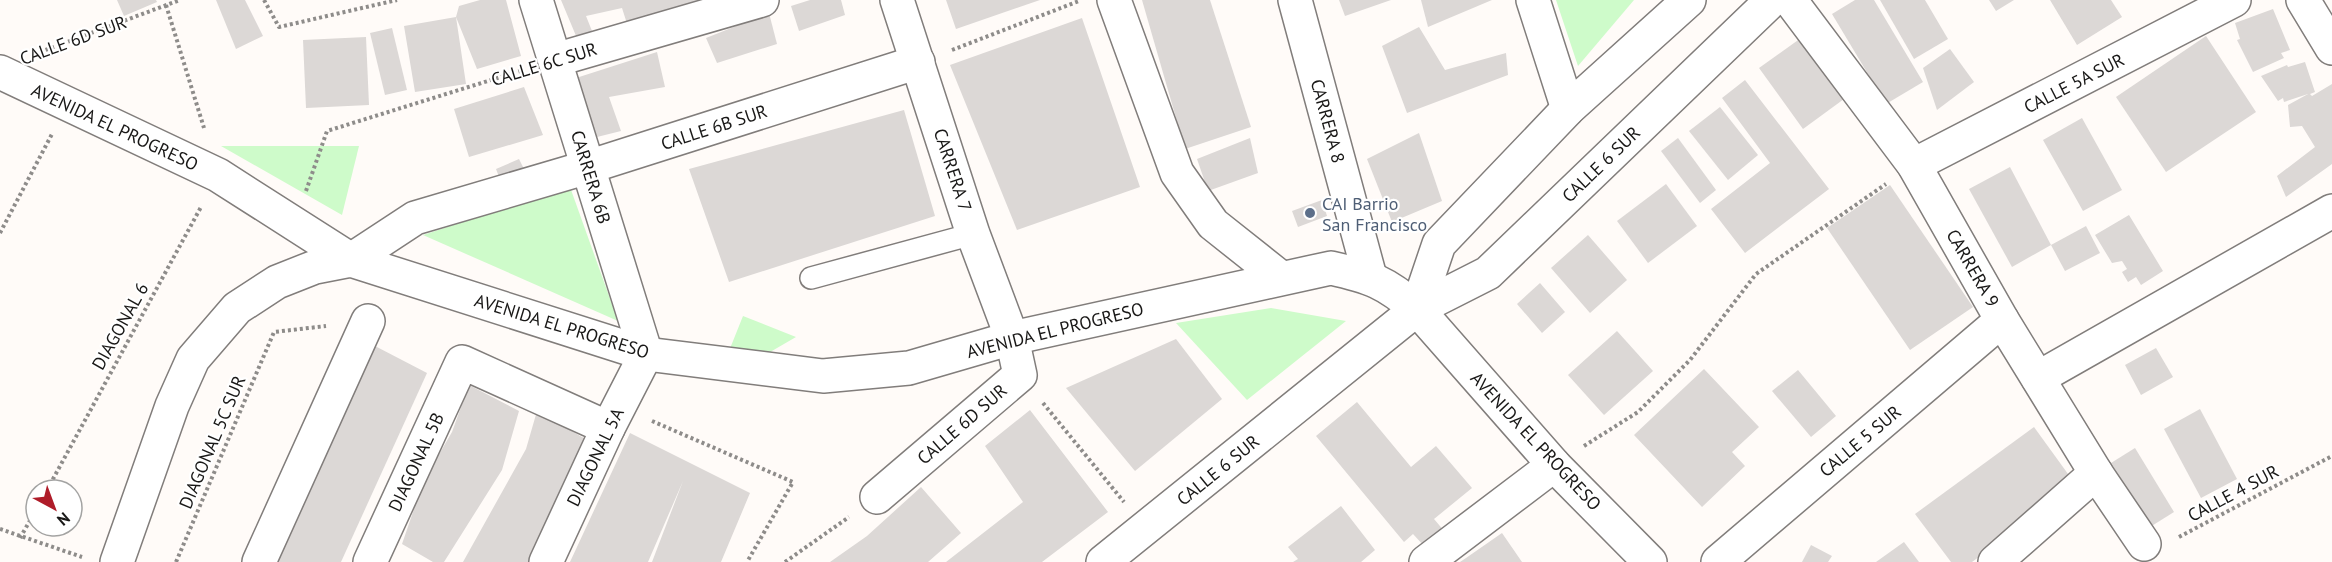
<svg xmlns="http://www.w3.org/2000/svg" width="2332" height="562" font-family="'PT Sans',sans-serif">
  <rect width="100%" height="100%" fill="#fffbf8"/>
  <g fill="#cefbca">
    <polygon points="1556,0 1634,0 1578,66"/>
    <polygon points="221,146 359,146 342,215"/>
    <polygon points="570,187 618,321 423,235"/>
    <polygon points="1271,308 1346,321 1247,400 1176,323"/>
    <polygon points="743,316 796,337 765,355 729,351"/>
  </g>
  <g fill="#dcd8d6">
    <polygon points="117,0 156,0 157,2 124,16"/>
    <polygon points="216,0 245,0 263,36 236,49"/>
    <polygon points="480,0 506,0 521,56 477,69 456,17 466,84 415,92 404,26 456,17 459,6"/>
    <polygon points="561,0 703,0 630,33 622,8 586,16 594,36 579,43"/>
    <polygon points="810,0 841,0 845,15 799,31 791,6"/>
    <polygon points="946,0 1040,0 956,29"/>
    <polygon points="1142,0 1210,0 1251,127 1185,149"/>
    <polygon points="1339,0 1391,0 1345,16"/>
    <polygon points="1421,0 1492,0 1428,27"/>
    <polygon points="1855,0 1874,0 1923,82 1886,104 1832,14"/>
    <polygon points="1880,0 1925,0 1948,39 1914,59"/>
    <polygon points="1989,0 2014,0 1996,11"/>
    <polygon points="2050,0 2111,0 2122,17 2077,45"/>
    <polygon points="2273,9 2290,50 2281,53 2284,58 2253,72 2237,40 2240,39 2235,23"/>
    <polygon points="769,13 777,44 717,63 706,38"/>
    <polygon points="1082,18 1140,187 1017,230 950,65"/>
    <polygon points="1419,27 1445,70 1506,53 1508,75 1407,113 1382,46"/>
    <polygon points="392,28 407,90 385,95 370,33"/>
    <polygon points="2206,36 2256,112 2166,172 2116,97"/>
    <polygon points="366,37 369,105 306,108 303,40"/>
    <polygon points="1801,38 1844,99 1803,129 1759,68"/>
    <polygon points="1950,49 1974,82 1937,110 1923,68"/>
    <polygon points="657,52 665,87 609,97 621,131 597,137 576,78"/>
    <polygon points="2305,62 2315,92 2310,94 2312,96 2332,84 2332,164 2286,197 2277,176 2315,147 2302,126 2290,127 2288,105 2308,94 2284,102 2283,98 2278,101 2261,76 2287,65 2288,67"/>
    <polygon points="1745,80 1829,189 1745,253 1711,209 1770,163 1722,98"/>
    <polygon points="524,87 543,135 469,157 454,109"/>
    <polygon points="1720,107 1758,155 1728,180 1689,131"/>
    <polygon points="904,110 935,216 729,282 689,169"/>
    <polygon points="2082,118 2122,190 2083,211 2043,140"/>
    <polygon points="1419,133 1442,201 1392,222 1367,159"/>
    <polygon points="1250,138 1258,173 1208,191 1197,159"/>
    <polygon points="1678,138 1716,190 1700,203 1661,151"/>
    <polygon points="519,159 525,171 501,182 496,169"/>
    <polygon points="2010,167 2051,245 2012,267 1969,189"/>
    <polygon points="1666,184 1697,226 1648,263 1617,221"/>
    <polygon points="1890,185 1973,307 1910,350 1827,228"/>
    <polygon points="1322,200 1327,216 1298,227 1292,211"/>
    <polygon points="2129,215 2163,271 2141,285 2136,277 2128,282 2122,272 2127,269 2122,261 2112,263 2095,235"/>
    <polygon points="2086,226 2100,253 2065,271 2051,245"/>
    <polygon points="1588,235 1627,280 1590,313 1551,268"/>
    <polygon points="1540,283 1565,312 1542,333 1517,304"/>
    <polygon points="1617,331 1653,371 1604,415 1568,375"/>
    <polygon points="1176,339 1222,399 1135,471 1066,388"/>
    <polygon points="375,346 427,373 341,562 271,562"/>
    <polygon points="2156,348 2173,377 2141,395 2125,365"/>
    <polygon points="1704,369 1759,427 1732,452 1745,466 1702,507 1634,435"/>
    <polygon points="1798,370 1836,416 1811,437 1772,391"/>
    <polygon points="469,385 519,411 502,470 444,562 433,562 402,544 424,480 452,432"/>
    <polygon points="1357,402 1411,467 1436,446 1472,488 1434,519 1445,532 1426,548 1413,534 1404,542 1316,436"/>
    <polygon points="2200,409 2237,479 2201,498 2164,429"/>
    <polygon points="1030,410 1108,512 1042,562 946,562 1023,502 985,446"/>
    <polygon points="537,411 589,441 531,562 463,562 526,449"/>
    <polygon points="2034,427 2076,485 1972,562 1951,562 1915,514"/>
    <polygon points="630,433 750,493 721,562 652,562 683,481 648,562 570,562"/>
    <polygon points="2135,448 2174,512 2142,532 2103,468"/>
    <polygon points="921,487 961,533 928,562 830,562 867,536"/>
    <polygon points="1341,506 1375,550 1361,562 1293,562 1298,559 1288,547"/>
    <polygon points="1502,533 1522,562 1460,562 1466,558"/>
    <polygon points="1904,542 1919,562 1876,562"/>
    <polygon points="1811,545 1832,556 1828,562 1802,562"/>
  </g>
  <g fill="none" stroke-linecap="round" stroke-linejoin="round">
    <defs>
      <polyline id="lane" points="811,278 973,234"/>
      <g id="street">
        <polyline points="536,0 646,354 608,428 546,562"/>
        <polyline points="1114,0 1177,173 1213,224 1281,278"/>
        <polyline points="1295,0 1370,277"/>
        <polyline points="1533,0 1568,109"/>
        <polyline points="1790,0 1914,165 2002,320 2096,473 2144,544"/>
        <polyline points="2303,0 2332,48"/>
        <polyline points="555,60 762,0"/>
        <polyline points="0,72 218,175 351,260 415,218 588,167 918,62"/>
        <polyline points="1914,165 2234,0"/>
        <polyline points="2038,378 2332,211"/>
        <polyline points="877,497 1020,375 1012,338 973,234 897,0"/>
        <polyline points="259,562 368,321"/>
        <polyline points="370,562 462,362 608,428"/>
        <polyline points="1103,562 1417,309"/>
        <polyline points="1426,562 1554,465"/>
        <polyline points="1718,562 2002,320"/>
        <polyline points="1995,562 2096,473"/>
      </g>
      <g id="secondary">
        <polyline points="1417,309 1488,273 1772,0"/>
        <polyline points="1417,309 1439,244 1568,109 1689,0"/>
        <path d="M117,562L172,406L193,359L237,308L277,282L315,267L351,260L646,354L823,376L909,368L1012,338L1331,268C1371,277 1385,282 1417,309L1554,465L1650,562"/>
      </g>
    </defs>
    <use href="#lane" stroke="#817d7b" stroke-width="24"/>
    <use href="#street" stroke="#817d7b" stroke-width="36"/>
    <use href="#secondary" stroke="#817d7b" stroke-width="36"/>
    <g stroke="#8e8c8a" stroke-width="4" stroke-dasharray="3 3" stroke-linecap="butt">
      <polyline points="264,0 279,27 397,0"/>
      <polyline points="166,5 204,128"/>
      <polyline points="952,50 1079,1"/>
      <polyline points="40,52 180,0"/>
      <polyline points="306,191 327,131 520,71"/>
      <polyline points="0,233 52,134"/>
      <polyline points="1043,403 1124,502"/>
      <polyline points="652,421 793,482 747,562"/>
      <polyline points="1584,446 1638,412 1690,360 1756,274 1886,184"/>
      <polyline points="47,490 201,207"/>
      <polyline points="0,529 82,557"/>
      <polyline points="2179,537 2332,456"/>
      <polyline points="20,538 36,510"/>
      <polyline points="176,562 274,332 326,326"/>
      <polyline points="785,562 849,517"/>
    </g>
    <use href="#lane" stroke="#fff" stroke-width="21"/>
    <use href="#street" stroke="#fff" stroke-width="33"/>
    <use href="#secondary" stroke="#fff" stroke-width="33"/>
  </g>
  <circle fill="#5c6f8a" stroke="#fff" stroke-width="2" cx="1310" cy="213" r="6"/>
  <g text-anchor="middle" dominant-baseline="central" stroke-width="4.5" stroke-linejoin="round" paint-order="stroke">
    <g font-size="18" fill="#191817" stroke="#fff">
      <text transform="translate(73 40) rotate(-20)">CALLE 6D SUR</text>
      <text transform="translate(544 64) rotate(-17)">CALLE 6C SUR</text>
      <text transform="translate(2074 83) rotate(-27)">CALLE 5A SUR</text>
      <text transform="translate(1328 121) rotate(75)">CARRERA 8</text>
      <text transform="translate(115 127) rotate(25)">AVENIDA EL PROGRESO</text>
      <text transform="translate(714 127) rotate(-18)">CALLE 6B SUR</text>
      <text transform="translate(1601 164) rotate(-44)">CALLE 6 SUR</text>
      <text transform="translate(953 170) rotate(72)">CARRERA 7</text>
      <text transform="translate(591 177) rotate(73)">CARRERA 6B</text>
      <text transform="translate(1973 268) rotate(60)">CARRERA 9</text>
      <text transform="translate(120 326) rotate(-61)">DIAGONAL 6</text>
      <text transform="translate(562 326) rotate(17)">AVENIDA EL PROGRESO</text>
      <text transform="translate(1055 330) rotate(-14)">AVENIDA EL PROGRESO</text>
      <text transform="translate(962 424) rotate(-41)">CALLE 6D SUR</text>
      <text transform="translate(1536 441) rotate(47)">AVENIDA EL PROGRESO</text>
      <text transform="translate(1860 441) rotate(-40)">CALLE 5 SUR</text>
      <text transform="translate(212 442) rotate(-67)">DIAGONAL 5C SUR</text>
      <text transform="translate(595 457) rotate(-64)">DIAGONAL 5A</text>
      <text transform="translate(416 462) rotate(-65)">DIAGONAL 5B</text>
      <text transform="translate(1218 470) rotate(-39)">CALLE 6 SUR</text>
      <text transform="translate(2233 493) rotate(-28)">CALLE 4 SUR</text>
    </g>
    <g font-size="18" fill="#4e5e75" stroke="#fff" text-anchor="start">
      <text x="1322" y="203">CAI Barrio<tspan x="1322" dy="21">San Francisco</tspan></text>
    </g>
  </g>
  <g transform="translate(54 508) rotate(139)"><circle r="28" fill="#ffffff" stroke="#a3a3a2" stroke-width="1.5"/>
  <path d="M0-4.5L10 22L0 15L-10 22Z" fill="#af1c29"/>
  <text y="-9" font-size="16" font-weight="bold" text-anchor="middle" fill="#191817">N</text>
  </g>
</svg>
